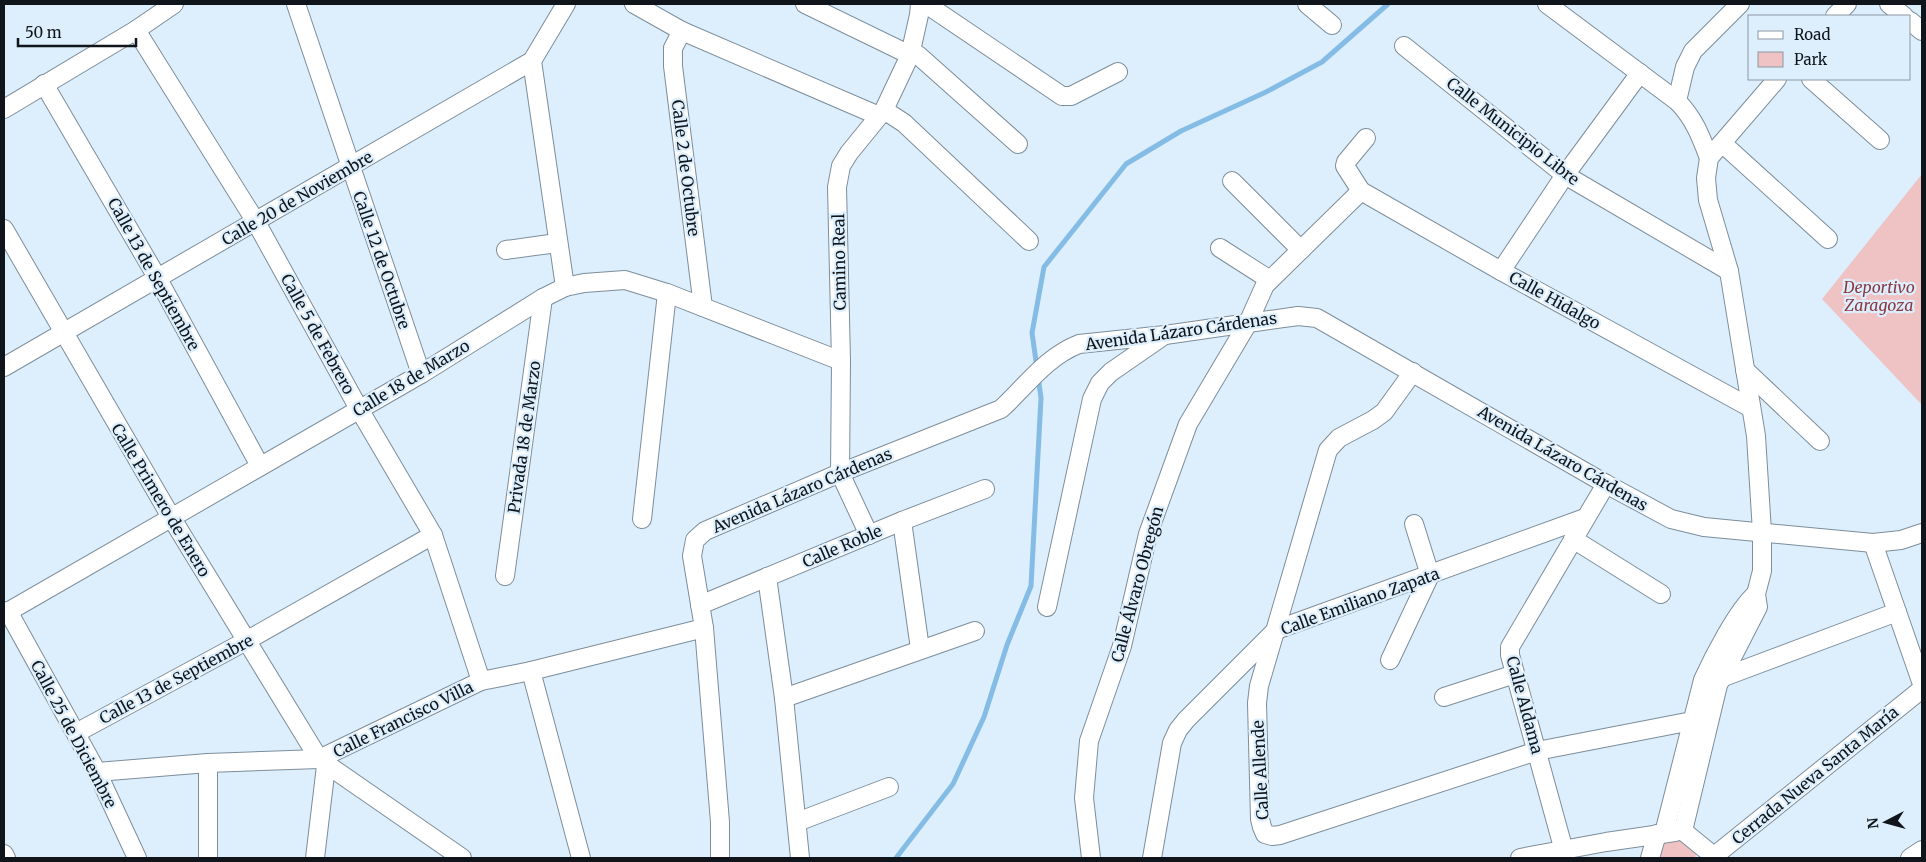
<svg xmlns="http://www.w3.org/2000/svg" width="1926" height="862" font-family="Merriweather,serif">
  <rect width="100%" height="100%" fill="#ddeffd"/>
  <g fill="#efc3c4">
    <polygon points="1922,174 1922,405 1822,299"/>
    <polygon points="1659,834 1699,844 1695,858 1652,858"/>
  </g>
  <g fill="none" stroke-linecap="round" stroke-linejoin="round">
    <g stroke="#84bce5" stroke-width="5">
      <polyline points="1037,368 1032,333 1044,267 1126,164 1181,131 1266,92 1322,62 1388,4"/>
      <polyline points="896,858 953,784 984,717 1007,645 1031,586 1041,398 1038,376"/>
    </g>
    <defs>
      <g id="minor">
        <polyline points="296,4 421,374"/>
        <polyline points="634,4 682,31 879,116"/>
        <polyline points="805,4 910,55 918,55 1018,144"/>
        <polyline points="926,4 1062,96 1071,96 1118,72"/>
        <polyline points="1307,4 1332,25"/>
        <path d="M1547,4L1677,101C1694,118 1701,137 1709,158"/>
        <polyline points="1889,4 1904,16"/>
        <polyline points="1835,16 1847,4"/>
        <polyline points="1910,21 1922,31"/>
        <polyline points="136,30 256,222 359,409 433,535 481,681"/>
        <polyline points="682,31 673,48 673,66 703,307"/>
        <polyline points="1404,46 1565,175 1729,271"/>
        <polyline points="532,61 565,287"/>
        <polyline points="1811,79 1880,140"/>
        <polyline points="44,84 158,279 260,466"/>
        <polyline points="1677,101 1685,67 1693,51 1740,4"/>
        <polyline points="4,109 136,30 174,4"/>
        <polyline points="884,110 904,123 1029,241"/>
        <polyline points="1366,138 1346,162 1345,166 1361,191 1501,271 1751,408"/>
        <polyline points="1722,143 1828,239"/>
        <polyline points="1232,181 1301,250"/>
        <polyline points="4,229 171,517 319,759 462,858"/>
        <polyline points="1220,248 1270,280"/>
        <polyline points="506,250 557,243"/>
        <polyline points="1501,271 1565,175 1640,73"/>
        <polyline points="4,367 532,61 566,4"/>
        <polyline points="1745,370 1820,441"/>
        <polyline points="1413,372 1384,412 1373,420 1339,438 1328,450 1259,686 1257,703 1260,819 1262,827 1265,834 1272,836 1280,835 1537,751 1692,721"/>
        <polyline points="642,519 667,293"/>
        <polyline points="902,521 920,649"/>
        <polyline points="869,535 840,473 841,361 837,187 841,166 849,153 884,110 910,55 919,15 920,4"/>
        <polyline points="1573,539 1661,594"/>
        <polyline points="1873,543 1922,684"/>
        <polyline points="505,576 543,298"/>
        <polyline points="767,577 784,698 800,858"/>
        <polyline points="700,605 902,521 985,489"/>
        <polyline points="1047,607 1092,399 1100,383 1111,372 1163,336"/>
        <polyline points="8,611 97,772 137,858"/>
        <polyline points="4,614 421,374 543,298 565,287 584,283 625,280 667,293 841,361"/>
        <polyline points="1390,660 1430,575 1414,524"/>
        <polyline points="531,671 581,858"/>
        <polyline points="1717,676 1721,678 1897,612"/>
        <polyline points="1444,697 1515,674"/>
        <polyline points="784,698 975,631"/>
        <polyline points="76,733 246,641 433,535"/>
        <polyline points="97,772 208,763 319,759 481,681 531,671 704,628"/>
        <polyline points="797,822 889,787"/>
        <polyline points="1683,831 1718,685 1758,607 1756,594 1762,571 1762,532 1756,436 1729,271 1708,200 1706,178 1709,158 1777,79"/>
        <polyline points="1683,831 1710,853 1715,855 1718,853 1922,689"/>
        <path d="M1664,833L1703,680C1713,658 1738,609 1756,594"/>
        <polyline points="4,854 6,858"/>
        <polyline points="208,858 208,763"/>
        <polyline points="315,858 326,766"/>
        <path d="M720,858V822L704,628L692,556L695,540L705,531L840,473L1001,409C1026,386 1046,357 1079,344L1165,335L1298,316L1317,318L1606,484L1671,519L1704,527L1873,543L1901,540L1922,533"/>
        <polyline points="1091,858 1084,798 1089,741 1122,646 1148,534 1188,424 1248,323 1265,285 1361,191"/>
        <polyline points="1152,858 1172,743 1178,730 1186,720 1276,630 1585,518"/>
        <polyline points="1520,858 1606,842 1675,832"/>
        <polyline points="1566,858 1510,655 1510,647 1606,484"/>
        <polyline points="1650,858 1657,834"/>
        <polyline points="1910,858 1922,850"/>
      </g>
    </defs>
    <use href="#minor" stroke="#7d8d9a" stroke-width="20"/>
    <use href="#minor" stroke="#fff" stroke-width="18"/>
  </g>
  <g text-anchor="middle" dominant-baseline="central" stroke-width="4.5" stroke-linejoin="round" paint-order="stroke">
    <g font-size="16" fill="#0f151a" stroke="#ddeffd">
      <text transform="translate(1513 131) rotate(38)">Calle Municipio Libre</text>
      <text transform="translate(686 168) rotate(83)">Calle 2 de Octubre</text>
      <text transform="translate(297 198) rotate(-30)">Calle 20 de Noviembre</text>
      <text transform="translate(382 260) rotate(71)">Calle 12 de Octubre</text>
      <text transform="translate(839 262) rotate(-91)">Camino Real</text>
      <text transform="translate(154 274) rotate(61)">Calle 13 de Septiembre</text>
      <text transform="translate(1555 300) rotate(29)">Calle Hidalgo</text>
      <text transform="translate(1181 331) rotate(-8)">Avenida Lázaro Cárdenas</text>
      <text transform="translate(318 334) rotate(61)">Calle 5 de Febrero</text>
      <text transform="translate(411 378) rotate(-31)">Calle 18 de Marzo</text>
      <text transform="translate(524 437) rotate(-82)">Privada 18 de Marzo</text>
      <text transform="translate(1563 458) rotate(30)">Avenida Lázaro Cárdenas</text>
      <text transform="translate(802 490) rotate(-23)">Avenida Lázaro Cárdenas</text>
      <text transform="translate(161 500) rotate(59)">Calle Primero de Enero</text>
      <text transform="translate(842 546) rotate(-23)">Calle Roble</text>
      <text transform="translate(1137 584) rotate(-75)">Calle Álvaro Obregón</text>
      <text transform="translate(1360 601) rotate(-20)">Calle Emiliano Zapata</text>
      <text transform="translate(176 679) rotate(-28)">Calle 13 de Septiembre</text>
      <text transform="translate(1525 705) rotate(75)">Calle Aldama</text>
      <text transform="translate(403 719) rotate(-26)">Calle Francisco Villa</text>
      <text transform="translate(74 734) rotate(62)">Calle 25 de Diciembre</text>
      <text transform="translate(1260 770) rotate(-93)">Calle Allende</text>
      <text transform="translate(1815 775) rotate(-39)">Cerrada Nueva Santa María</text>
    </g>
    <g font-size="16" font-style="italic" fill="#8b3841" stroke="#ddeffd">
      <text x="1879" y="287">Deportivo<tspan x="1879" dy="18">Zaragoza</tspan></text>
    </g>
  </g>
  <rect width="1926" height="862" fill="none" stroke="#0f151a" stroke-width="10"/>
  <rect x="1748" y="15" width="162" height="65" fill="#ddeffd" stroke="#8b98a2"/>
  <rect x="1758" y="31" width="25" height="8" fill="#ffffff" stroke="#8b98a2"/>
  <text x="1794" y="40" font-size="15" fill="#0f151a">Road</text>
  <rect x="1758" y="52" width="25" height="15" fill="#efc3c4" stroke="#8b98a2"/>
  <text x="1794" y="65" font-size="15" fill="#0f151a">Park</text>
  <g transform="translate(1886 822) rotate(264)" stroke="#ddeffd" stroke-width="4" paint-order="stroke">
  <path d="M0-4L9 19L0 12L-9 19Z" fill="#0f151a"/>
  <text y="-8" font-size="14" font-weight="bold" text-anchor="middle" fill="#0f151a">N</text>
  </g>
  <path d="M18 38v8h118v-8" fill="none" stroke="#0f151a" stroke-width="2.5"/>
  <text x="25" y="38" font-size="15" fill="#0f151a" stroke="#ddeffd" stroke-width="4" paint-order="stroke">50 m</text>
</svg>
